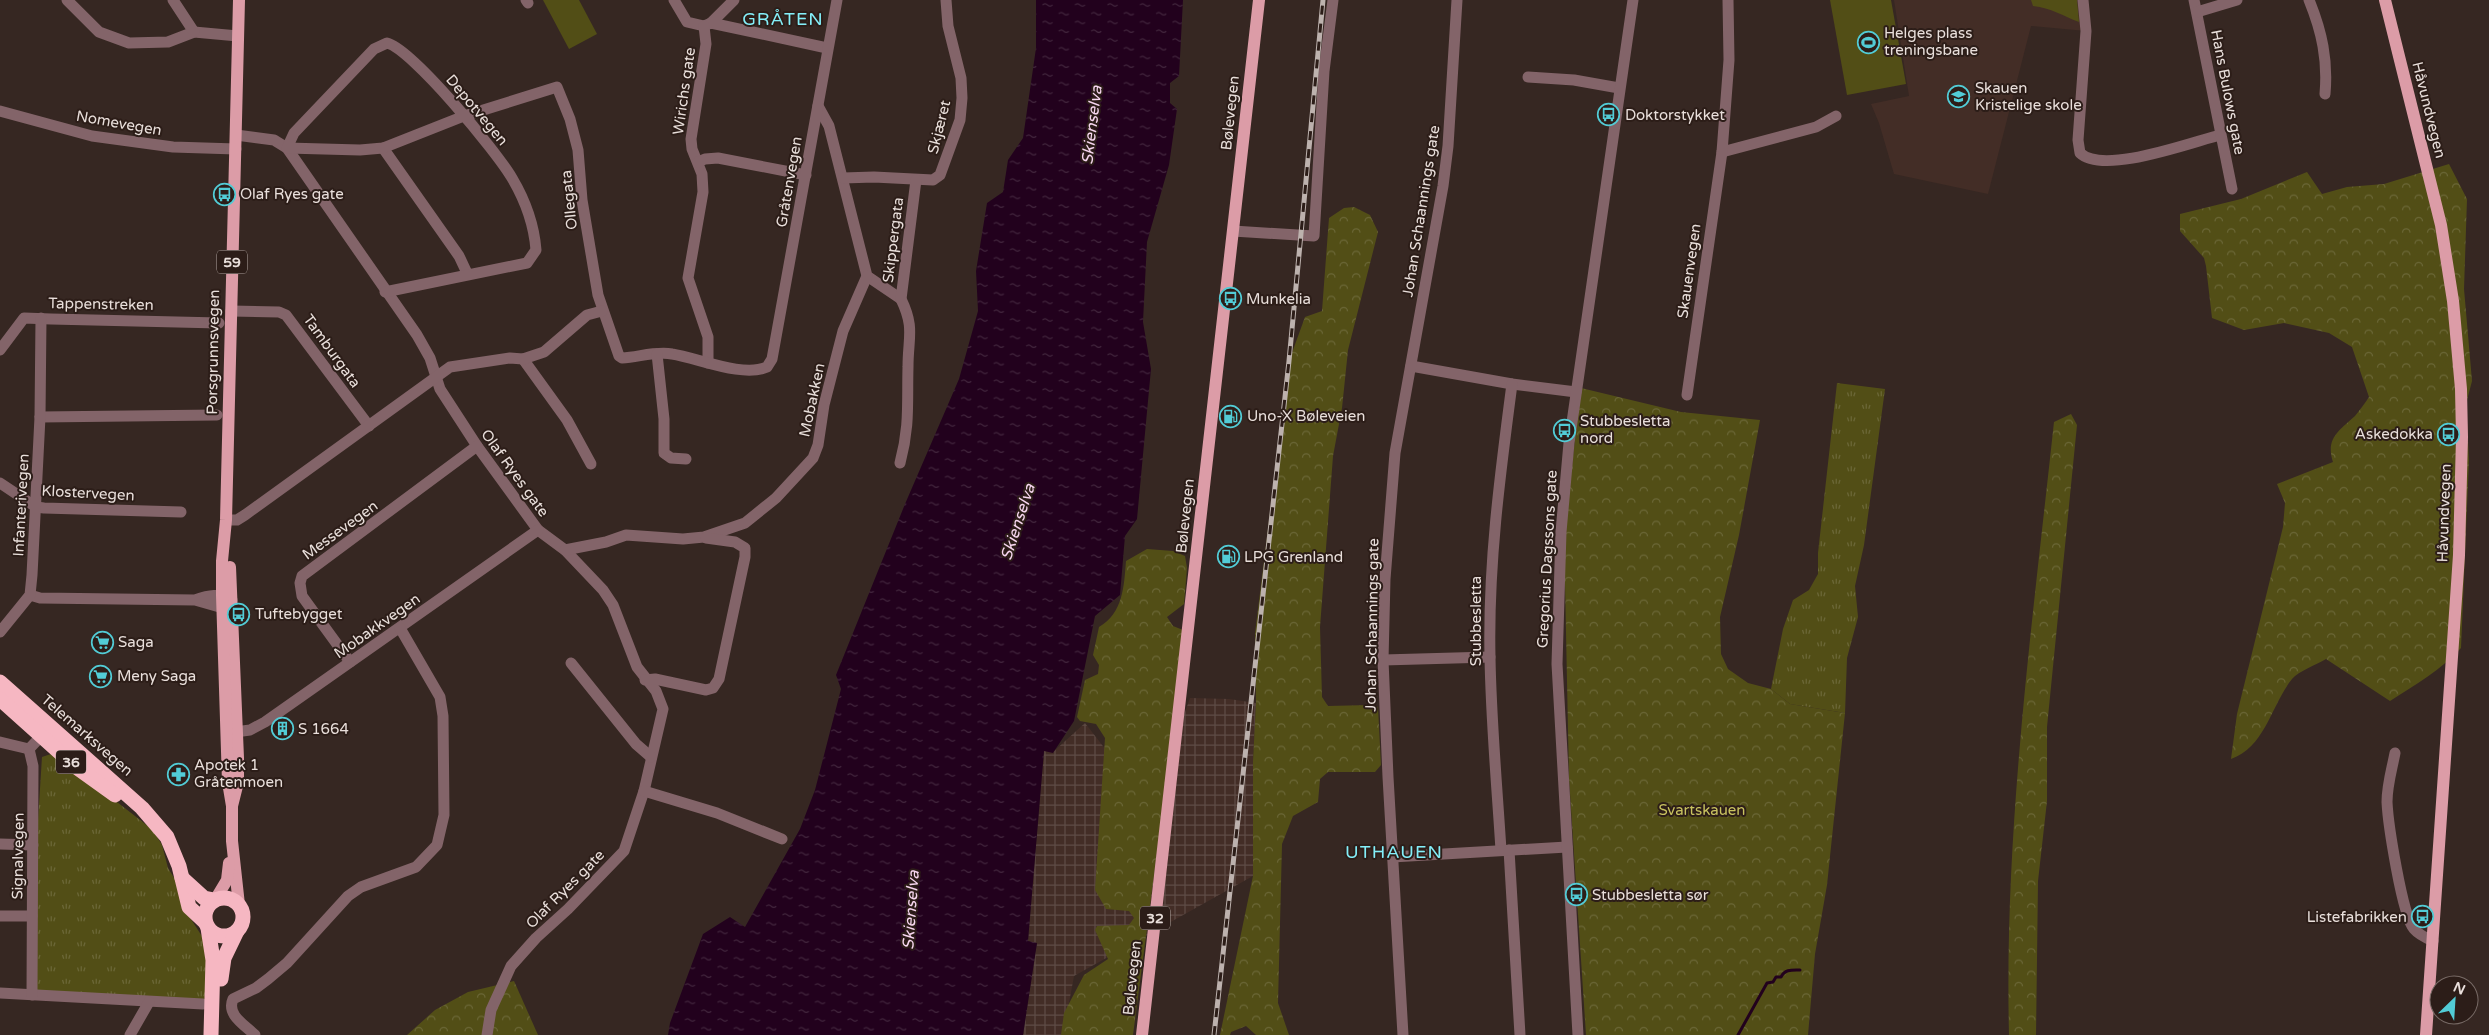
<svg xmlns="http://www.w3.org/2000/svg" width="2489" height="1035" font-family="'Varela Round',sans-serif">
  <defs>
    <pattern id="industrial-grid" width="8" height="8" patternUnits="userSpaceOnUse" patternTransform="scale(1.25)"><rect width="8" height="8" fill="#432d26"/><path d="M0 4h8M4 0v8" fill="none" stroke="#5e4b45"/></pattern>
    <pattern id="grass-tufts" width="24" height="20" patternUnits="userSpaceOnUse" patternTransform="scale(1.25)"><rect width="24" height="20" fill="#524e16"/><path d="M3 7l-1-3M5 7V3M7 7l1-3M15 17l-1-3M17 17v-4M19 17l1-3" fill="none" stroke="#6b6737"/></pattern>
    <pattern id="forest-crowns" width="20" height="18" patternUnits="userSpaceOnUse" patternTransform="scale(1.25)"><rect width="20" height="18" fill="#524e16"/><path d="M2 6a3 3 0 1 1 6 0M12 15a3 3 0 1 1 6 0" fill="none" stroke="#6b6737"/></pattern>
    <pattern id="water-ripples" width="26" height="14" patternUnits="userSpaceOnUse" patternTransform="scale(1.25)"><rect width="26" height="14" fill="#22011d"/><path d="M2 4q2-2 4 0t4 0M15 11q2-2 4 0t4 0" fill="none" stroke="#42263d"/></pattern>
  </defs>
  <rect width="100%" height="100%" fill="#362722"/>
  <polygon fill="#432d26" points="1894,0 2081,0 2086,31 2031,26 1988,194 1894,174 1879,123 1871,104 1909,96"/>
  <polygon fill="url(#industrial-grid)" points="1190,698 1229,699 1256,703 1253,761 1253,876 1074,976 1063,1035 1023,1035 1037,943 1028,941 1044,750 1053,752 1085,723 1106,750 1168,760"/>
  <g fill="url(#grass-tufts)">
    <polygon points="1837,383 1885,389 1864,545 1855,586 1858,617 1847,658 1845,713 1790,704 1771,689 1783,629 1793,600 1809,590 1818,574 1818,553"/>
    <polygon points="54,753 153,830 162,845 168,868 176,881 187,913 207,944 208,986 203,1004 32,995 32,916 42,757"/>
  </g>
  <g fill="url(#forest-crowns)">
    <path d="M2449,164L2467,199L2464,289L2472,381L2466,404L2469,460L2461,648C2441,670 2415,685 2390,701L2326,659C2316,665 2299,671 2292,679C2271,705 2266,746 2231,759L2237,714L2283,527L2285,503L2277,484L2333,462C2325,438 2340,430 2355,416C2360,410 2365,403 2369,397L2352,347L2329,333L2284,323L2244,330L2212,318L2206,266L2204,258L2180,231V214L2241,199L2307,172L2322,194L2347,187L2384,184Z"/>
    <polygon points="1354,207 1370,215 1378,232 1348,350 1342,408 1333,456 1320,627 1322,697 1328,706 1370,705 1378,707 1381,765 1375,772 1328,772 1320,779 1318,802 1293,816 1282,844 1278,1003 1289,1035 1256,1035 1246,1026 1231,1032 1230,1035 1220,1035 1253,876 1253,761 1256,703 1255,633 1289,361 1305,317 1322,311 1329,218 1344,208"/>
    <polygon points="1581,388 1681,412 1760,420 1739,535 1720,617 1721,654 1728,669 1748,683 1771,689 1790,704 1845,713 1827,885 1815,954 1808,1035 1586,1035 1569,778 1564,534"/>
    <path d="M2071,414L2077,425L2047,727V801L2038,881L2036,1035H2009C2004,830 2032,626 2054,422Z"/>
    <path d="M1147,549L1173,551L1185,556L1187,568L1184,604L1167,617L1173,626L1183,630L1167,776L1133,1035H1061L1064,1013L1084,975L1108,959L1095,930L1097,926L1129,925L1134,918L1129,911L1106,909L1095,890L1105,738L1096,724L1080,721L1077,717L1085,680L1098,674L1099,665L1093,655L1099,627C1123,613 1124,587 1126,561Z"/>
    <polygon points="514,981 538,1035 407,1035 435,1010 468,992"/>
  </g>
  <g fill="#524e16">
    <polygon points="543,0 579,0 597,34 569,49"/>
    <polygon points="1830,0 1891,0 1906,84 1847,95"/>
    <path d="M2031,0H2077L2079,22C2063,16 2051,8 2033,6Z"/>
  </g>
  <polygon fill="url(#water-ripples)" points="1036,0 1183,0 1179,76 1170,83 1170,103 1177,109 1169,165 1147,242 1143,322 1151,369 1137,519 1125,536 1120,595 1095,616 1074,721 1053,753 1044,751 1028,941 1037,943 1023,1035 668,1035 670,1023 703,934 730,917 745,927 800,829 815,790 841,689 836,675 905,504 959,379 978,311 976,271 987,203 1003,192 1008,160 1023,138 1036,48"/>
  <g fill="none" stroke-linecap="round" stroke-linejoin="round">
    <path stroke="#22011d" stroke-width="3" d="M1738,1035L1767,983L1773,982L1776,977H1781C1785,969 1792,970 1800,970"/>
    <g stroke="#836469" stroke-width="11">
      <polyline points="67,0 99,32 129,43 168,42 194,32 238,36"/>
      <polyline points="173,0 194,32"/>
      <polyline points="526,0 528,3"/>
      <polyline points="674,0 687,22 704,26 711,23 827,48"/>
      <path d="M2083,0L2086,31L2078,140L2080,153C2103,175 2189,143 2220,135"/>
      <polyline points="2194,0 2232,189"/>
      <path d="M2309,0C2322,32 2328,60 2325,94"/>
      <polyline points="2197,12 2237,0"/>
      <polyline points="711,23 734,0"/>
      <polyline points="704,26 706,44 691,139 692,149 702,174 703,192 688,278 708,337 708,363"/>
      <polyline points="1528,77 1574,80 1619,88"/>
      <polyline points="818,106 829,126 867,276 901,299"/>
      <polyline points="0,111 92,136 173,147 236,149"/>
      <polyline points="236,135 274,140 287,148 417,335 430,358 440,389 477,446 538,530 565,550 603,590 613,605 637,667 656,691 663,709 644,791 624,851 568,909 536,938 511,966 491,1010 487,1035"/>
      <polyline points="383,148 459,256 467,273"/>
      <polyline points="1722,152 1816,127 1836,116"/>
      <polyline points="698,162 705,159 718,158 806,175"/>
      <polyline points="843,178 874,177 933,180 940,175 960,120 962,98 961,78 948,26 946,0"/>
      <polyline points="1233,231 1314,236 1324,71 1333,0"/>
      <path d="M385,292L527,263L536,250C534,224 525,200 512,178C497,152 412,49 387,43L374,49L294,133L287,148L360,150L383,148L464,116L557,87L570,119L578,150L582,200L598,295L619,356L622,358C639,357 656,351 672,354C698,358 743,378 767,367L772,359L837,0"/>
      <polyline points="231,311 279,312 286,315 369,426"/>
      <polyline points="0,350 24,318 51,319 219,323"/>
      <polyline points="657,354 664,419 664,453 671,458 686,459"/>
      <polyline points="523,359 567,420 591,464"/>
      <polyline points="1411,366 1512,384 1576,392"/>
      <polyline points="1687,395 1722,152 1729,60 1728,0"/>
      <polyline points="40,417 217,415"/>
      <path d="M900,463C910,426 907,403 908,367C908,337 915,328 901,299L916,180"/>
      <polyline points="0,483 36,507 44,508 181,512"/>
      <polyline points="226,520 237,520 245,515 450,367 510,358 523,359 544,352 587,315 602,311"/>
      <polyline points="565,550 606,542 626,535 683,539 704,537 745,523 776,498 813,458 818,445 824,405 843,331 867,276"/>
      <path d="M30,595L40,598L195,600L223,608L232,600C219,593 209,595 195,600"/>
      <polyline points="0,632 30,595 32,575 40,417 41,318"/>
      <polyline points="1383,660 1490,657"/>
      <polyline points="350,662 302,596 300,583 302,576 477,446"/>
      <polyline points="571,663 636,744 651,757"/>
      <polyline points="645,680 655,679 706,690 713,688 719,679 745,557 745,548 735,542 706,538"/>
      <polyline points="228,733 250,730 265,722 538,530"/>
      <polyline points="0,742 29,749"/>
      <path d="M2395,753C2392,769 2387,785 2387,802C2388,823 2402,915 2414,929C2419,935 2426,938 2433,941"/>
      <polyline points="644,791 717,813 782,839"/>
      <polyline points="0,844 33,845"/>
      <path d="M1501,850C1497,786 1491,721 1490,657C1488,565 1500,475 1512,384"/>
      <polyline points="1509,850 1520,1035"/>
      <polyline points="1392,857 1567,847"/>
      <polyline points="0,916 32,916"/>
      <polyline points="0,993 203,1004"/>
      <polyline points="32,995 33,766 29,749 46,731"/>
      <polyline points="130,1035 149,1002"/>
      <path d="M255,1035C245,1025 226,1015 233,999L256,988L268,979L287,963L348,896L361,887L416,867L437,845L444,815L443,716L440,697L400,628"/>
      <polyline points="1403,1035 1388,777 1383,660 1385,579 1395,453 1443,186 1448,146 1457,0"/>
      <polyline points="1578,1035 1557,664 1561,532 1569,443 1633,0"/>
    </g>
    <g stroke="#dc9ca7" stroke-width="12">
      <polyline points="2385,0 2441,225 2453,301 2461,389 2462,437 2459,555 2426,1035"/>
      <polyline points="230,567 238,758 238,782 232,806 232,841 239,905"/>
      <polyline points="232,806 228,782 222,595 222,561 226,520 239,0"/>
      <polyline points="215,900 227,880 229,863"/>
      <polyline points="1142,1035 1259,0"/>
    </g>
    <g stroke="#f6b7c2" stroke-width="15">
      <polyline points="0,682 142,808 167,837 179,866 189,907 205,922"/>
      <polyline points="0,699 76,767 115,795"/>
      <polyline points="182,878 204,898 214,900"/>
      <circle cx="224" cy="917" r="19"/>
      <polyline points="208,928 213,960 211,1035"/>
      <polyline points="221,979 224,958 237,931"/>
    </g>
    <defs>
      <polyline id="rail" points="1214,1035 1289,361 1323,0"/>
    </defs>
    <use href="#rail" stroke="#bdb2ae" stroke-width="5"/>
    <use href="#rail" stroke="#2c1d18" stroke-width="3" stroke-dasharray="9" stroke-linecap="butt"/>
  </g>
  <defs>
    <symbol id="stadium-ring" viewBox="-11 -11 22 22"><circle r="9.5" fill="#2c1d18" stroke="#52ccd6" stroke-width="1.5"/><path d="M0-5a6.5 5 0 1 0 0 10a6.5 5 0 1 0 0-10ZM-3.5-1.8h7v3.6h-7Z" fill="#52ccd6"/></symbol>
    <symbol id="school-ring" viewBox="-11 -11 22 22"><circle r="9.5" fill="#2c1d18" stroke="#52ccd6" stroke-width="1.5"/><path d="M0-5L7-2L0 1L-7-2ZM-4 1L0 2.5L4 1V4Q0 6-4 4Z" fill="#52ccd6"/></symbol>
    <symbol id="bus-ring" viewBox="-11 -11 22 22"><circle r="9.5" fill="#2c1d18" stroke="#52ccd6" stroke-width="1.5"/><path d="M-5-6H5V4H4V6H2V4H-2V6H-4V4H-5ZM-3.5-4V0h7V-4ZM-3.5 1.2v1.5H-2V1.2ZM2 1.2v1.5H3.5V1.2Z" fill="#52ccd6"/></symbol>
    <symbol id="fuel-ring" viewBox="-11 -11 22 22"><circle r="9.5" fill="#2c1d18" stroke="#52ccd6" stroke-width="1.5"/><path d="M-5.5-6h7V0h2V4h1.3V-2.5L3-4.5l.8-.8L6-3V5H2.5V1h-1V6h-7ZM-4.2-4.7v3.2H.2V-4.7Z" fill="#52ccd6"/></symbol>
    <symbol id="supermarket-ring" viewBox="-11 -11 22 22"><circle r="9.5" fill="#2c1d18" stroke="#52ccd6" stroke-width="1.5"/><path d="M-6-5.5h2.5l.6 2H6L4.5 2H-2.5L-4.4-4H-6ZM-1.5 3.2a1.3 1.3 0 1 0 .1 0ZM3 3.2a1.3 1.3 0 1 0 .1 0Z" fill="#52ccd6"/></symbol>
    <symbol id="building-ring" viewBox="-11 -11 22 22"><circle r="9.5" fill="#2c1d18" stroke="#52ccd6" stroke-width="1.5"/><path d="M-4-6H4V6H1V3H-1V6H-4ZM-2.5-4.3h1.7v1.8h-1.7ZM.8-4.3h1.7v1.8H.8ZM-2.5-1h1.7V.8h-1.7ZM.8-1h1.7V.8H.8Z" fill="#52ccd6"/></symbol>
    <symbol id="pharmacy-ring" viewBox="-11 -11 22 22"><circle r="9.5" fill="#2c1d18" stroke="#52ccd6" stroke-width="1.5"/><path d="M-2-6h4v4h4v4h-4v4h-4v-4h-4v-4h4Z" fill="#52ccd6"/></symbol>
  </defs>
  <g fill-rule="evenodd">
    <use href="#stadium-ring" x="1856" y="30" width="25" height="25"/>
    <use href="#school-ring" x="1946" y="84" width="25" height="25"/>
    <use href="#bus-ring" x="1596" y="102" width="25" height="25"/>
    <use href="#bus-ring" x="212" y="182" width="25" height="25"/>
    <use href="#bus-ring" x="1218" y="286" width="25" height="25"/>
    <use href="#fuel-ring" x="1218" y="404" width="25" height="25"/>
    <use href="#bus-ring" x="1552" y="418" width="25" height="25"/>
    <use href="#bus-ring" x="2436" y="422" width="25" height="25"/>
    <use href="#fuel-ring" x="1216" y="544" width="25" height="25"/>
    <use href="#bus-ring" x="226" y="602" width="25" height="25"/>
    <use href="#supermarket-ring" x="90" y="630" width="25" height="25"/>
    <use href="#supermarket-ring" x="88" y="664" width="25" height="25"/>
    <use href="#building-ring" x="270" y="716" width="25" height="25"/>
    <use href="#pharmacy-ring" x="166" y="762" width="25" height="25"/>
    <use href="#bus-ring" x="1564" y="882" width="25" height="25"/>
    <use href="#bus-ring" x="2410" y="904" width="25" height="25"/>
  </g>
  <g text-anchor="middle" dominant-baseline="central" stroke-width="4" stroke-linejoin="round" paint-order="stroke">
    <g fill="#2c1d18" stroke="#b0a5a0" stroke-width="1">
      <rect x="217" y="250.5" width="30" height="23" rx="4"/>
      <rect x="56" y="750.5" width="30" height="23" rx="4"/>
      <rect x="1140" y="906.5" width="30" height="23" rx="4"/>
    </g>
    <g font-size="14" font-weight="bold" fill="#e9dfdb">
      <text x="232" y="262">59</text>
      <text x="71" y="762">36</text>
      <text x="1155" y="918">32</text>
    </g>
    <g font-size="15" fill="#e9dfdb" stroke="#2c1d18" text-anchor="start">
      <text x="1884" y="33">Helges plass<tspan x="1884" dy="17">treningsbane</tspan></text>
      <text x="1975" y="88">Skauen<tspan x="1975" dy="17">Kristelige skole</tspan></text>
      <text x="1625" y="115">Doktorstykket</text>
      <text x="240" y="194">Olaf Ryes gate</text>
      <text x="1246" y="299">Munkelia</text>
      <text x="1247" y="416">Uno-X Bøleveien</text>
      <text x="1580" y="421">Stubbesletta<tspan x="1580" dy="17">nord</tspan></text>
      <text x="2433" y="434" text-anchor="end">Askedokka</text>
      <text x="1244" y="557">LPG Grenland</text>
      <text x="255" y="614">Tuftebygget</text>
      <text x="118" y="642">Saga</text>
      <text x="117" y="676">Meny Saga</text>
      <text x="298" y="729">S 1664</text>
      <text x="194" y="765">Apotek 1<tspan x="194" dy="17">Gråtenmoen</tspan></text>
      <text x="1592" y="895">Stubbesletta sør</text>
      <text x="2407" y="917" text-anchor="end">Listefabrikken</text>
    </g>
    <g font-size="15" fill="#e9dfdb" stroke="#2c1d18">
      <text transform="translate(684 91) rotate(-82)">Wirichs gate</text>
      <text transform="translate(2228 92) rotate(79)">Hans Bulows gate</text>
      <text transform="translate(477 110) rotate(50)">Depotvegen</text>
      <text transform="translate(2429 110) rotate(76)">Håvundvegen</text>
      <text transform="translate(1230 113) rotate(-84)">Bølevegen</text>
      <text transform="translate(119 123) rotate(10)">Nomevegen</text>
      <text transform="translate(939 127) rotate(-76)">Skjæret</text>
      <text transform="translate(789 182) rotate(-80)">Gråtenvegen</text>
      <text transform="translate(569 200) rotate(-96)">Ollegata</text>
      <text transform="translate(1421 211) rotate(-81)">Johan Schaannings gate</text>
      <text transform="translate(893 240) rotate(-83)">Skippergata</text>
      <text transform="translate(1689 271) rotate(-82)">Skauenvegen</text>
      <text transform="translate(101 304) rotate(1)">Tappenstreken</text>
      <text transform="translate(332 351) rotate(54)">Tamburgata</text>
      <text transform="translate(213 352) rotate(-89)">Porsgrunnsvegen</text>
      <text transform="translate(812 400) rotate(-78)">Mobakken</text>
      <text transform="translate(515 473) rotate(54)">Olaf Ryes gate</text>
      <text transform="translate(88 493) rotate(3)">Klostervegen</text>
      <text transform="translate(21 505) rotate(-87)">Infanterivegen</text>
      <text transform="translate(2444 513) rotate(-88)">Håvundvegen</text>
      <text transform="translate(1185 516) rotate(-84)">Bølevegen</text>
      <text transform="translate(340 530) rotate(-36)">Messevegen</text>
      <text transform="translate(1547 559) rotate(-87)">Gregorius Dagssons gate</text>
      <text transform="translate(1476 621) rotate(-90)">Stubbesletta</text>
      <text transform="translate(1372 625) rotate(-89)">Johan Schaannings gate</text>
      <text transform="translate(377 626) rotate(-35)">Mobakkvegen</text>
      <text transform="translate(87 735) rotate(41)">Telemarksvegen</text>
      <text transform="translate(18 856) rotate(-89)">Signalvegen</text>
      <text transform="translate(565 889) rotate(-45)">Olaf Ryes gate</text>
      <text transform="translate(1132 978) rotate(-84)">Bølevegen</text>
    </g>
    <g font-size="15" fill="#c9c360" stroke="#2c1d18">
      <text x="1702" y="810">Svartskauen</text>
    </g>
    <g font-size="16" font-style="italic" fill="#f7d6ef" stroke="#2c1d18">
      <text transform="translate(1092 125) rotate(-83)">Skienselva</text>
      <text transform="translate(1018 522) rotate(-72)">Skienselva</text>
      <text transform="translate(911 910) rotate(-86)">Skienselva</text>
    </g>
    <g font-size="18" letter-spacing="1" fill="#84eff9" stroke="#2c1d18">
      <text x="783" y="19">GRÅTEN</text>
      <text x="1394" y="852">UTHAUEN</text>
    </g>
  </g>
  <g transform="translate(2454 1000) rotate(25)"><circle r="24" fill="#2c1d18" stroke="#786b66"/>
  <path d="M0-4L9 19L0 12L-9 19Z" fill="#52ccd6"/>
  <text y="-8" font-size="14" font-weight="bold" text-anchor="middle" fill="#e9dfdb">N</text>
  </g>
</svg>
